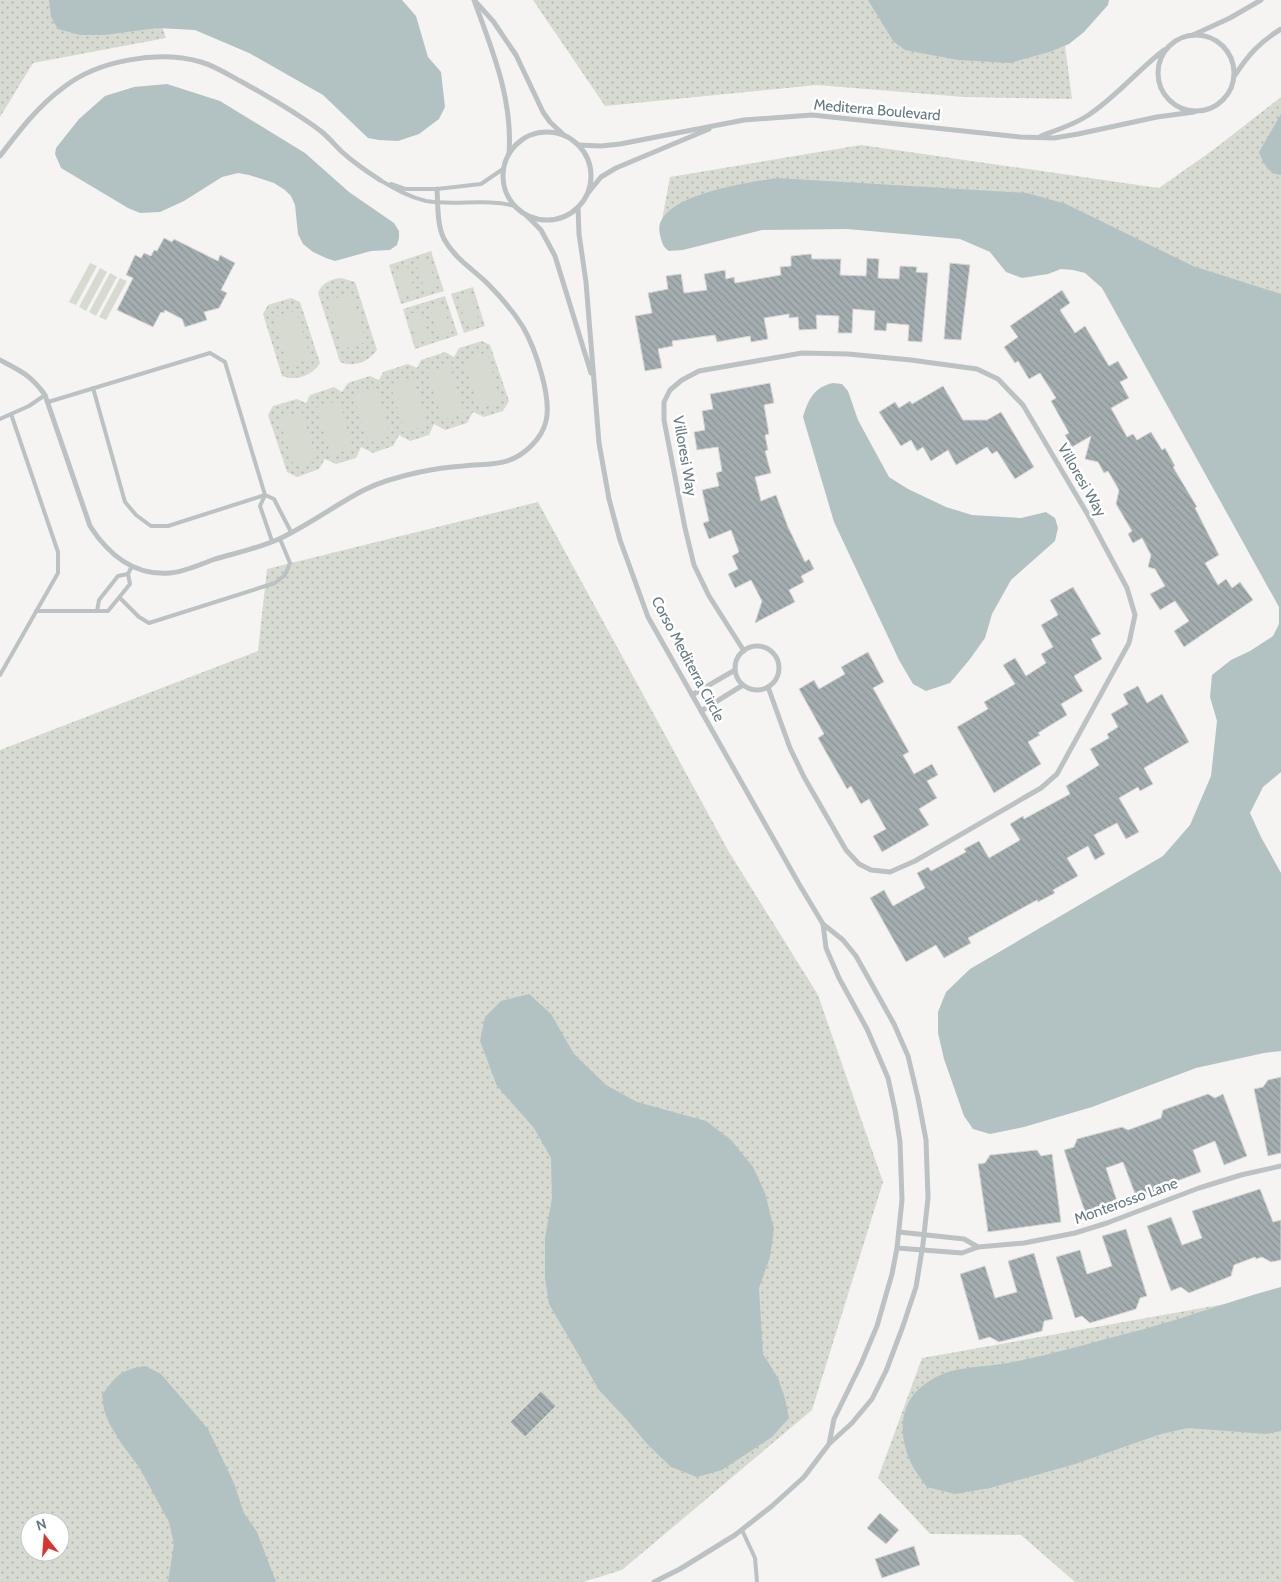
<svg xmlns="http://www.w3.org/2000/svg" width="1281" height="1582" font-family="Cabin,sans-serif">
  <defs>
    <pattern id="grass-dots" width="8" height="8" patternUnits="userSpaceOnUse" patternTransform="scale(1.25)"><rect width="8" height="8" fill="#d6dad1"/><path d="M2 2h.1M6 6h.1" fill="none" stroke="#b1b6af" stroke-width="1.8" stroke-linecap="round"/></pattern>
    <pattern id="building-back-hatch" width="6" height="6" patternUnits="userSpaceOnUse" patternTransform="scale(1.25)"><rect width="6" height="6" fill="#a4aeb1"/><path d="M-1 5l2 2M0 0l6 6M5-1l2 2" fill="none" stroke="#899395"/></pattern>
  </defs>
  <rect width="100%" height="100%" fill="#f5f4f2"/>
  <g fill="url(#grass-dots)" fill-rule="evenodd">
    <polygon points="0,0 153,0 166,38 33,63 0,117"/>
    <polygon points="533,0 929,0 1060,8 1072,99 964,97 817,85 605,106"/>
    <polygon points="1281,97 1281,450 1052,239 662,220 670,177 861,145 1159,188 1213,150"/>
    <polygon points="431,251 444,291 401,304 389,265"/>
    <path d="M341,278L355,282L377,350C368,362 354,368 340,362L318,293C322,283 331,279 341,278Z"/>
    <polygon points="473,287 485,326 464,333 451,294"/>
    <polygon points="445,296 458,335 415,349 403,309"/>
    <path d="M291,298L300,302L320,363C312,376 296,381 282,376L263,314L268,305Z"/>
    <polygon points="482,341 490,345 509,401 503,411 484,417 473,412 467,423 445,430 434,424 429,435 410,441 399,435 393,446 373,453 361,447 356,458 336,464 325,459 319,469 297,477 287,472 268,415 273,406 297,399 306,403 310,395 334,387 342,392 348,383 370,376 379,380 383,372 408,364 417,368 421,360 445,352 454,357 459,348"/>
    <path d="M538,502L729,852L818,995L883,1182L812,1410L622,1570L583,1582H0V750L258,651L267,569ZM30,1522H60V1552H30Z"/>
    <polygon points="1281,1294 1281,1582 1075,1582 1021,1535 930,1534 878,1478 922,1358"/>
  </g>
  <g fill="#d6dad1">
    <polygon points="428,259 437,287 425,291 416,263"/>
    <polygon points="90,263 97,266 76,305 69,302"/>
    <polygon points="407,266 416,294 403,297 395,270"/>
    <polygon points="100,268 107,272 86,311 79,307"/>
    <polygon points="110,273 117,277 96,316 89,312"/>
    <polygon points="120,278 127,281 106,320 99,317"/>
    <polygon points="351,293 366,342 343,349 328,301"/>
    <polygon points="471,295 479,322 467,326 458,299"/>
    <polygon points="443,304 451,331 439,335 430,308"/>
    <polygon points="296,311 311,359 288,366 273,318"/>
    <polygon points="421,311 430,338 417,342 409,314"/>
    <polygon points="487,353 501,402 479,409 464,360"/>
    <polygon points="450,365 464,413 442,420 427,372"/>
    <polygon points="413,377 428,425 405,432 390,384"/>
    <polygon points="376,388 391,436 368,443 353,395"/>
    <polygon points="339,400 353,449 331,455 316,408"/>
    <polygon points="302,412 317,460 294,467 279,419"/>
  </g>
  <g fill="#b2c2c3">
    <polygon points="49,0 402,0 416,16 428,57 441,72 445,107 439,119 419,134 398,141 379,140 368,138 323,95 249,53 195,30 157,28 104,35 80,35 58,29 51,17"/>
    <polygon points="868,0 1109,0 1108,5 1084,32 1069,44 1049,52 1010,63 958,60 905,50 893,41"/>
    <polygon points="167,84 220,101 305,153 349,192 394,223 399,231 399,238 397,245 390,250 371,251 335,261 326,258 313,252 303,244 298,234 295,205 291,196 285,190 274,183 249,175 238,173 222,177 184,201 160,212 140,213 128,208 61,168 55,154 56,148 79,119 105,96 134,87"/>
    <path d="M1281,114V175C1268,174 1263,163 1259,152Z"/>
    <path d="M777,178L1027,193L1066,204L1193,266L1281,294V772L1263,787L1250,813L1261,837L1281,873V1051L1264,1053L1196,1068L1092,1107L1024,1127L990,1134L973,1129L964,1116L944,1059L938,1033V1012L946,992L970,969L1163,856L1190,825L1211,776L1217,721L1210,697L1212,675L1231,660L1250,651L1273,636L1279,624V607L1102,288L1085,273L1073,270L1061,269L1048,274L1022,278L1006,272L990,252L960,239L847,229L762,230L683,250L669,251C662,246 662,242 660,235C650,195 752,182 777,178Z"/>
    <path d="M833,383L842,384L848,391L858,420L889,477L908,489L946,507L972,515L1021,518L1046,512L1055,518L1058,528L1055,541L1011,580L992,614L985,638L970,659L950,683L926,691L913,684L899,660L834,522L803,417C808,400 814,387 833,383Z"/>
    <polygon points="529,994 551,1014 574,1054 606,1085 637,1102 706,1121 731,1140 753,1167 765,1193 774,1229 770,1257 759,1288 763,1354 778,1378 785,1399 789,1418 772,1437 722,1470 697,1477 671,1467 648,1445 627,1420 599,1390 549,1304 545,1278 545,1238 552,1198 551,1158 534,1128 497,1086 480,1041 485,1017 501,1001"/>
    <path d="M1281,1287V1431L1266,1434L1188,1428L1161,1434L1075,1464L990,1488L955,1494L927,1487C922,1480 916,1473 912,1465C900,1441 897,1409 919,1389C947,1364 975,1369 1008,1363C1046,1356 1087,1344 1125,1334C1178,1321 1229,1301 1281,1287Z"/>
    <path d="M145,1366L161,1374L208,1429L234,1483L244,1513L257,1532L276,1582H168L174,1544L169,1522L139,1467L121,1443L109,1423L104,1410L102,1395C117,1375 120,1370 145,1366Z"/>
  </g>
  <g fill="url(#building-back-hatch)" stroke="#d6d6d4">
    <polygon points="164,238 172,242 174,239 218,261 220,255 235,263 221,290 227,293 219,308 204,312 207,320 185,327 182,319 165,310 164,313 161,312 153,327 117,310 133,278 126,275 135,255 141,258 144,253 151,256 154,250 157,251"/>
    <polygon points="811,254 812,259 841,259 840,275 866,276 867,258 879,259 878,278 899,279 900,266 917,267 916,272 928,273 922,342 908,341 909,325 887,323 886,331 874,330 875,311 853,309 852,333 838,333 839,316 816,315 817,329 799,330 798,317 789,318 789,314 764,318 768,339 751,342 750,336 717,342 715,335 672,341 673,346 658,349 662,368 645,371 635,316 652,313 648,293 668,289 666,276 681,274 684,293 707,290 704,274 725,270 726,279 734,277 735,283 781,275 780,267 791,266 791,256"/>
    <polygon points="950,263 970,265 961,340 944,339"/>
    <polygon points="1062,290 1070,303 1060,310 1075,333 1085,326 1109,366 1118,361 1128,378 1120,382 1129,398 1111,408 1127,437 1133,434 1137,440 1151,432 1162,450 1165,448 1175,466 1173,467 1197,507 1195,508 1219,555 1205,563 1218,585 1226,579 1232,588 1240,582 1253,600 1184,647 1174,631 1189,621 1175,601 1160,610 1150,594 1165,586 1155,569 1148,567 1151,555 1142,538 1133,543 1128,534 1132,531 1116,504 1119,490 1108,471 1104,473 1098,462 1085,459 1091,436 1072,447 1065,435 1069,433 1051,401 1056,398 1040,373 1029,379 1018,361 1015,363 1004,347 1018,337 1010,326"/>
    <polygon points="770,383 774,403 764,405 769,434 765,435 768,450 765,451 771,473 755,477 761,501 776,495 788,527 805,562 809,559 814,569 801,576 804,582 789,590 795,602 755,623 762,601 751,580 735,588 728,574 738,569 732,556 739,552 731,530 709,539 703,523 709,521 702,490 719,486 716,473 722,471 718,447 697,450 694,432 705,430 702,411 713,409 710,394"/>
    <polygon points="943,386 963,420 987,420 1001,412 1034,467 1015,479 997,451 992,454 987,447 956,465 948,450 931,461 923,447 917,451 911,440 901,446 879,412 895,402 899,408 910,401 912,404"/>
    <polygon points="1073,587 1101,634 1091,639 1102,659 1074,676 1083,691 1061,704 1067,715 1038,733 1040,735 1028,742 1041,764 994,793 957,727 988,709 984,702 1015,684 1003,665 1015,658 1026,676 1046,663 1041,654 1053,647 1041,625 1058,615 1050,600"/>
    <polygon points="868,652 884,682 873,688 909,752 903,755 914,774 932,764 938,775 927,781 937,798 919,809 929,825 882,852 873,836 886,829 869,799 861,804 851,786 847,789 818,738 824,734 799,689 814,680 819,689 845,674 841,667"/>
    <polygon points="1138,686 1147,703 1162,694 1189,742 1144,768 1153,784 1140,791 1138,787 1119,798 1139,832 1126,839 1117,823 1094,835 1105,854 1095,860 1088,846 1067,858 1078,876 1053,890 1055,893 1038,902 1037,900 968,938 971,943 944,958 936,945 906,962 870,898 884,890 893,906 925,888 917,873 928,867 931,871 966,852 964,849 979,841 989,858 1020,840 1010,824 1023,816 1024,819 1070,794 1066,786 1099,765 1090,749 1109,738 1107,734 1118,727 1111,714 1128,704 1123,694"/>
    <polygon points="1281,1077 1281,1153 1268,1156 1254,1089 1263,1087 1268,1080"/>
    <polygon points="1208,1094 1215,1098 1223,1094 1247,1156 1224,1165 1215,1141 1193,1150 1201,1172 1158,1188 1159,1191 1137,1199 1123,1162 1106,1168 1118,1204 1086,1215 1064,1150 1074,1147 1077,1139 1122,1127 1128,1130 1161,1118 1163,1110"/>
    <polygon points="1037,1150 1041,1156 1052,1154 1061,1222 988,1232 978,1164 985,1163 990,1155"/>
    <polygon points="1260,1189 1273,1222 1281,1220 1281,1260 1271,1262 1262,1257 1256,1259 1255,1257 1234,1265 1231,1276 1189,1293 1181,1287 1171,1291 1147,1226 1171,1217 1182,1245 1202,1238 1192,1211"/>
    <polygon points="1126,1229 1147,1296 1140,1298 1136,1309 1090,1323 1082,1316 1075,1318 1056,1257 1080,1250 1087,1274 1112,1266 1102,1236"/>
    <polygon points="1034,1253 1053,1319 1044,1321 1042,1331 999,1342 990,1337 979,1340 960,1274 985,1266 995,1298 1017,1292 1008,1261"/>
    <polygon points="541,1391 556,1406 525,1437 510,1422"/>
    <polygon points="880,1513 899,1530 886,1544 867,1528"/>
    <polygon points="914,1546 920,1565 882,1578 875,1559"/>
  </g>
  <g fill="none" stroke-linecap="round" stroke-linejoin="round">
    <g stroke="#bcc1c3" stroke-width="4">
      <path d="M380,180C395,189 409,197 426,201C456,206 485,198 515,206"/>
      <polyline points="391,184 405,189 437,189 481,184 503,169"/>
      <polyline points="48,402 210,353 225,362 265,495 168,526 151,526 136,515 125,502 93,388"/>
      <polyline points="0,419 29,406 45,395"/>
      <polyline points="272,541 260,506 265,495 274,499 291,532"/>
      <polyline points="120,598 139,617 149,623 275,583 285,575 290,563 280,539"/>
      <polyline points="36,611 108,611 130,584 128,574 132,566"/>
      <polyline points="97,611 99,600 118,576 128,574"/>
      <polyline points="0,675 58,573 58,552 11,414"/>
      <polyline points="742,1530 755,1558 757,1582"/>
    </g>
    <g stroke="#bcc1c3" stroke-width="5">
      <polyline points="474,0 493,21 516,55 543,112 550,122 565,136"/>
      <path d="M475,3C493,52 513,100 509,154"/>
      <circle cx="1196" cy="73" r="38"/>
      <polyline points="1193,35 1230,18 1261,0"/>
      <path d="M1235,75C1249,54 1260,42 1281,29"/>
      <circle cx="547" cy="176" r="44"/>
      <path d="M1041,136C1057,130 1073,125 1087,116C1114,99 1138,70 1164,50"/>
      <polyline points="578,145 601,146 620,144 744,120 812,115 1020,137 1054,138 1078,134 1157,117 1194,112"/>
      <path d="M0,156C19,131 38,106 64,87C99,60 158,50 201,62C215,66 229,75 242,82C269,97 297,113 322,132C329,138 335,145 341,151C353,162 366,171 380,180"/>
      <polyline points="588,193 601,177 616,168 709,129"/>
      <polyline points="578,207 579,234 586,282 599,443 609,499 620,540 648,617 799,884 823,924"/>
      <polyline points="527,216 541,230 555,256 591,373"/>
      <path d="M0,360C21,371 31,375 45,395L90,526C108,554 134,576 170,573C184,572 201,564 215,559C236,553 259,548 279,539C309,525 335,505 364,490C382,481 401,476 420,472C434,469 449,467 463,466C491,463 511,467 532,445C539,438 544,430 546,421C552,397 535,348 523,327C513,311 501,297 488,284C473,269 455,259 444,239C437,225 438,205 437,189"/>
      <circle cx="757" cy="668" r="22"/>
      <polyline points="744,651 709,596 694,565 685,528 664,420 664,402 670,390 682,380 699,371 802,353 848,354 911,360 977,369 998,379 1023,405 1088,515 1127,588 1135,615 1129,643 1057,774 1041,788 915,861 890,872 871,870 859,864 846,850 804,777 790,748 768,687"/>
      <polyline points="692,695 735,670"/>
      <polyline points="701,711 743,685"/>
      <polyline points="899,1232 964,1239 978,1247"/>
      <polyline points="897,1248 962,1253 978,1247 1024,1243 1075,1233 1107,1223 1199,1188 1241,1175 1281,1166"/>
      <polyline points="654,1582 680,1569 735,1535 772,1506 804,1477 829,1444 852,1423 872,1399 886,1371 903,1326 916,1287 923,1244 928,1198 926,1140 918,1098 908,1056 894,1024 856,956 843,940 823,924 826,948 839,978 867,1029 888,1078 895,1110 900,1142 902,1200 897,1248 892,1274 877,1326 861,1364 834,1419 829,1444"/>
    </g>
  </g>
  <g text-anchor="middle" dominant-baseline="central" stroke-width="5" stroke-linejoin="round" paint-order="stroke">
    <g font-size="15" fill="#667a81" stroke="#fff">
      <text transform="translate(877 110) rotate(5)">Mediterra Boulevard</text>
      <text transform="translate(685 456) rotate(80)">Villoresi Way</text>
      <text transform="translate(1082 480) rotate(60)">Villoresi Way</text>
      <text transform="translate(688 659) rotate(62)">Corso Mediterra Circle</text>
      <text transform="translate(1126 1201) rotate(-20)">Monterosso Lane</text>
    </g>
  </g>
  <g transform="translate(45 1537) rotate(343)"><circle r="24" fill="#ffffff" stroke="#c2cacd"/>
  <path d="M0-4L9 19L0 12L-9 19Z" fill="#d73630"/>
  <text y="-8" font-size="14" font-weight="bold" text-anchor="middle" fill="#667a81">N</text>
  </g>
</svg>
